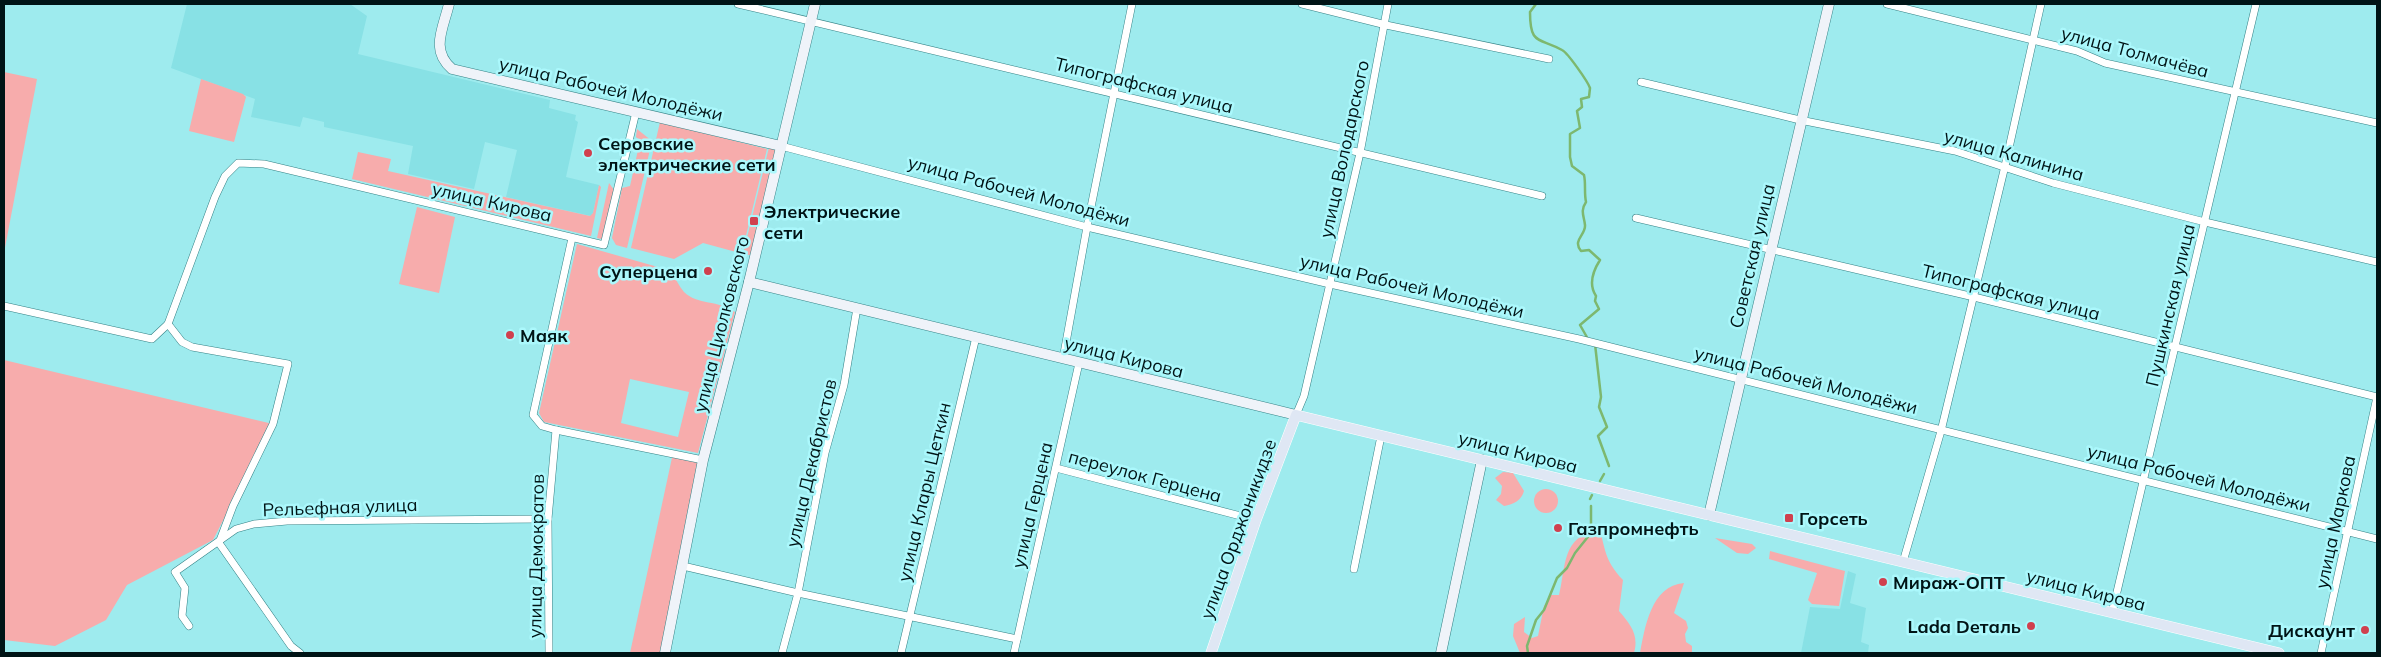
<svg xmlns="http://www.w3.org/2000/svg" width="2381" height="657" font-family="Mulish,sans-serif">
  <rect width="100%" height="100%" fill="#9eebee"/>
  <g fill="#88e1e5">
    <polygon points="187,4 350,4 367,16 358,54 550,100 549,108 576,115 575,120 578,122 566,177 599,185 593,213 591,216 506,197 517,150 485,142 474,189 408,174 413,146 324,127 324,122 303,117 300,127 251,117 255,99 171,68"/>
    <polygon points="1848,571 1856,574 1850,603 1866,608 1861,642 1869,645 1868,653 1801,653 1810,607 1840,609"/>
  </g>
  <g fill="#f7acac" fill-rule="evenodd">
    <polygon points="4,72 37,79 4,253"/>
    <polygon points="201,79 243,94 246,97 234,142 189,131"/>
    <polygon points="660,122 767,149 743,248 736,252 703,243 674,259 631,248"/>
    <polygon points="637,129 652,141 627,248 616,245 612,238 622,188 630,186 640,141 636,137"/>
    <polygon points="770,143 781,146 755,256 743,254"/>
    <polygon points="358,152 391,159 388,171 590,216 593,213 599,185 601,187 591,236 352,179"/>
    <polygon points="609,183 614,190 604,237 601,239 597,238"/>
    <polygon points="417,207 455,217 439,293 399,284"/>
    <path d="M577,244L672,271C675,278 679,286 684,292C697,305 719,300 735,312L698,453L544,422L539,413ZM630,379L689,392L678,437L621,423Z"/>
    <polygon points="4,360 273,424 213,540 127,585 106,620 55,646 4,640"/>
    <polygon points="673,453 703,460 665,653 630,653"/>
    <path d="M1503,472L1513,473L1524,491C1521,501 1514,504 1504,506L1496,500L1501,494L1502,486L1495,478Z"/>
    <circle cx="1546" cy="501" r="12"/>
    <path d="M1598,524C1606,548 1603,559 1623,580L1619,611C1631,625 1639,635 1634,653H1520L1513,636L1514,624L1525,617L1524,632L1532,638L1538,636L1544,606L1551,595H1559C1565,573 1562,538 1591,533Z"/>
    <polygon points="1715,538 1752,544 1756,548 1748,554 1737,553"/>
    <polygon points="1770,551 1845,571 1839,606 1812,604 1808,600 1817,573 1769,559"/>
    <path d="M1684,583L1674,613L1686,621L1688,628L1685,634L1686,642L1692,646V652L1640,653C1645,627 1651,586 1684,583Z"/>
  </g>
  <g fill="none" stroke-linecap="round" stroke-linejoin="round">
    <g stroke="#7db86f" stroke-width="2.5">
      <path d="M1536,4L1530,12C1530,46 1539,37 1562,50C1568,53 1588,82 1590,88L1589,97L1581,99L1582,107L1577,111L1580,128L1570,134V157L1572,166L1584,175C1586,184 1584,193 1586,202C1580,211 1584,216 1585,225C1586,235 1572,240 1581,251L1589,250L1600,260C1593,271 1588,284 1596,296L1595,301L1599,309L1580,325L1588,339"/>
      <polyline points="1595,344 1601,397 1599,407 1607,427 1598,436 1609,466"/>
      <polyline points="1600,481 1604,474"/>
      <polyline points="1590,499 1592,495"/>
      <polyline points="1528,653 1527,646 1536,620 1544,610 1557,578 1567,568 1575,553 1591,533 1591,506"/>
    </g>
    <defs>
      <g id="street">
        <polyline points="738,4 1542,196"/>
        <polyline points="1302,4 1386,25 1549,59"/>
        <polyline points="1887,4 2077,51 2105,63 2377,123"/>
        <polyline points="1641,82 1800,120 1955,151 2053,183 2205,222 2377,262"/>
        <polyline points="781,146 1087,227 1330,284 1579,339 2377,539"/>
        <polyline points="1636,218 1974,297 2377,397"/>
        <polyline points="572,238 533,415 542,426 556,430 703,460"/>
        <polyline points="4,306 152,339 168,324 215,197 225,176 238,163 264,164 604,245 636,112"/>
        <polyline points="168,324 182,342 192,347 288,364 273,424 233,506 219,543 291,646 300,653"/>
        <polyline points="1063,359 1087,227 1132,4"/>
        <polyline points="1296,415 1304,396 1360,153 1388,4"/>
        <polyline points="1056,468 1256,520"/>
        <polyline points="1903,562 1941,431 2005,166 2041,4"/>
        <polyline points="683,566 798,593 1017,639"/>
        <polyline points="1354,569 1381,436"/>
        <polyline points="2112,613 2256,4"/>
        <polyline points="189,626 182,616 185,588 175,572 236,529 254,524 287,521 548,519"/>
        <polyline points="549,653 548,519 556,430"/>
        <polyline points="782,653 798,593 825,453 844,385 857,308"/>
        <polyline points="901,653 976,337"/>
        <polyline points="1014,653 1079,363"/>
        <polyline points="2321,653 2377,397"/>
      </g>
      <g id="secondary">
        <path d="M449,4C443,29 430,50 452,69L781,146"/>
        <polyline points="749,282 1296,415"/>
        <polyline points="1709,515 1829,4"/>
        <polyline points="665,653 703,460 749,282 815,4"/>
        <polyline points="1441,653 1482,460"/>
      </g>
      <polyline id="primary" points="1211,653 1256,520 1296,415 2279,653"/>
    </defs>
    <use href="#street" stroke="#348286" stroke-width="8"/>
    <use href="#secondary" stroke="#348286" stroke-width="11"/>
    <use href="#primary" stroke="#fff" stroke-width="11"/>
    <use href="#street" stroke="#fff" stroke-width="7"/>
    <use href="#secondary" stroke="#eff3f9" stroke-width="10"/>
    <use href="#primary" stroke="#dfe7f4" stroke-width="10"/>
  </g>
  <g fill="#d0404e" stroke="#abf8fc" stroke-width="2">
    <circle cx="588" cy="153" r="5"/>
    <rect x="749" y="216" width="10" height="10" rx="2.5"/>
    <circle cx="708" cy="271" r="5"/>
    <circle cx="510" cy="335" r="5"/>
    <rect x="1784" y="513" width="10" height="10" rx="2.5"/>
    <circle cx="1558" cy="528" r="5"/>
    <circle cx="1883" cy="582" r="5"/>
    <circle cx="2031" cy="626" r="5"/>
    <circle cx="2365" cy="630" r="5"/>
  </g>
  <g text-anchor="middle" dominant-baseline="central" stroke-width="5" stroke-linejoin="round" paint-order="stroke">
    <g font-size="18" fill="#001416" stroke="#abf8fc">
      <text transform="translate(2135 52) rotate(15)">улица Толмачёва</text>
      <text transform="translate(1144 85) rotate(14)">Типографская улица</text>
      <text transform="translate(611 89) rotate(13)">улица Рабочей Молодёжи</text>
      <text transform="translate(1344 149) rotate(-78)">улица Володарского</text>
      <text transform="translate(2014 155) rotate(16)">улица Калинина</text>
      <text transform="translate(1019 191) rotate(15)">улица Рабочей Молодёжи</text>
      <text transform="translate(492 202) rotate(13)">улица Кирова</text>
      <text transform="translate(1752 256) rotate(-77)">Советская улица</text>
      <text transform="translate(1412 286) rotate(13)">улица Рабочей Молодёжи</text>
      <text transform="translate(2011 292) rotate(14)">Типографская улица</text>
      <text transform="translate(2170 305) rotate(-77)">Пушкинская улица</text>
      <text transform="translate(721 324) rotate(-76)">улица Циолковского</text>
      <text transform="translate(1124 357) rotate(14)">улица Кирова</text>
      <text transform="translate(1806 380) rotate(14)">улица Рабочей Молодёжи</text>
      <text transform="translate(1518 452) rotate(14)">улица Кирова</text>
      <text transform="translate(811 463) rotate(-77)">улица Декабристов</text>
      <text transform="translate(1145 476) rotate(15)">переулок Герцена</text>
      <text transform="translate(2199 478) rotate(14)">улица Рабочей Молодёжи</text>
      <text transform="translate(924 492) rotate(-77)">улица Клары Цеткин</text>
      <text transform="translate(1032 505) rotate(-77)">улица Герцена</text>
      <text transform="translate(340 507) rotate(-2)">Рельефная улица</text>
      <text transform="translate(2335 522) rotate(-78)">улица Маркова</text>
      <text transform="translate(1238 529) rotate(-70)">улица Орджоникидзе</text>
      <text transform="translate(536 556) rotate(-89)">улица Демократов</text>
      <text transform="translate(2086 590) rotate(14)">улица Кирова</text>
    </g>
    <g font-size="18" font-weight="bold" fill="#001416" stroke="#abf8fc" text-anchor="start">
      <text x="598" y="143">Серовские<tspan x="598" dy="21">электрические сети</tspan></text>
      <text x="764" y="211">Электрические<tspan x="764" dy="21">сети</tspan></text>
      <text x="698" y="271" text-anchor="end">Суперцена</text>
      <text x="520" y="335">Маяк</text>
      <text x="1799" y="518">Горсеть</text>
      <text x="1568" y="528">Газпромнефть</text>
      <text x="1893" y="582">Мираж-ОПТ</text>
      <text x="2021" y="626" text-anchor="end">Lada Dеталь</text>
      <text x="2355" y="630" text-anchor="end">Дискаунт</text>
    </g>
  </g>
  <rect width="2381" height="657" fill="none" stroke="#001416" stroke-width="10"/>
</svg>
